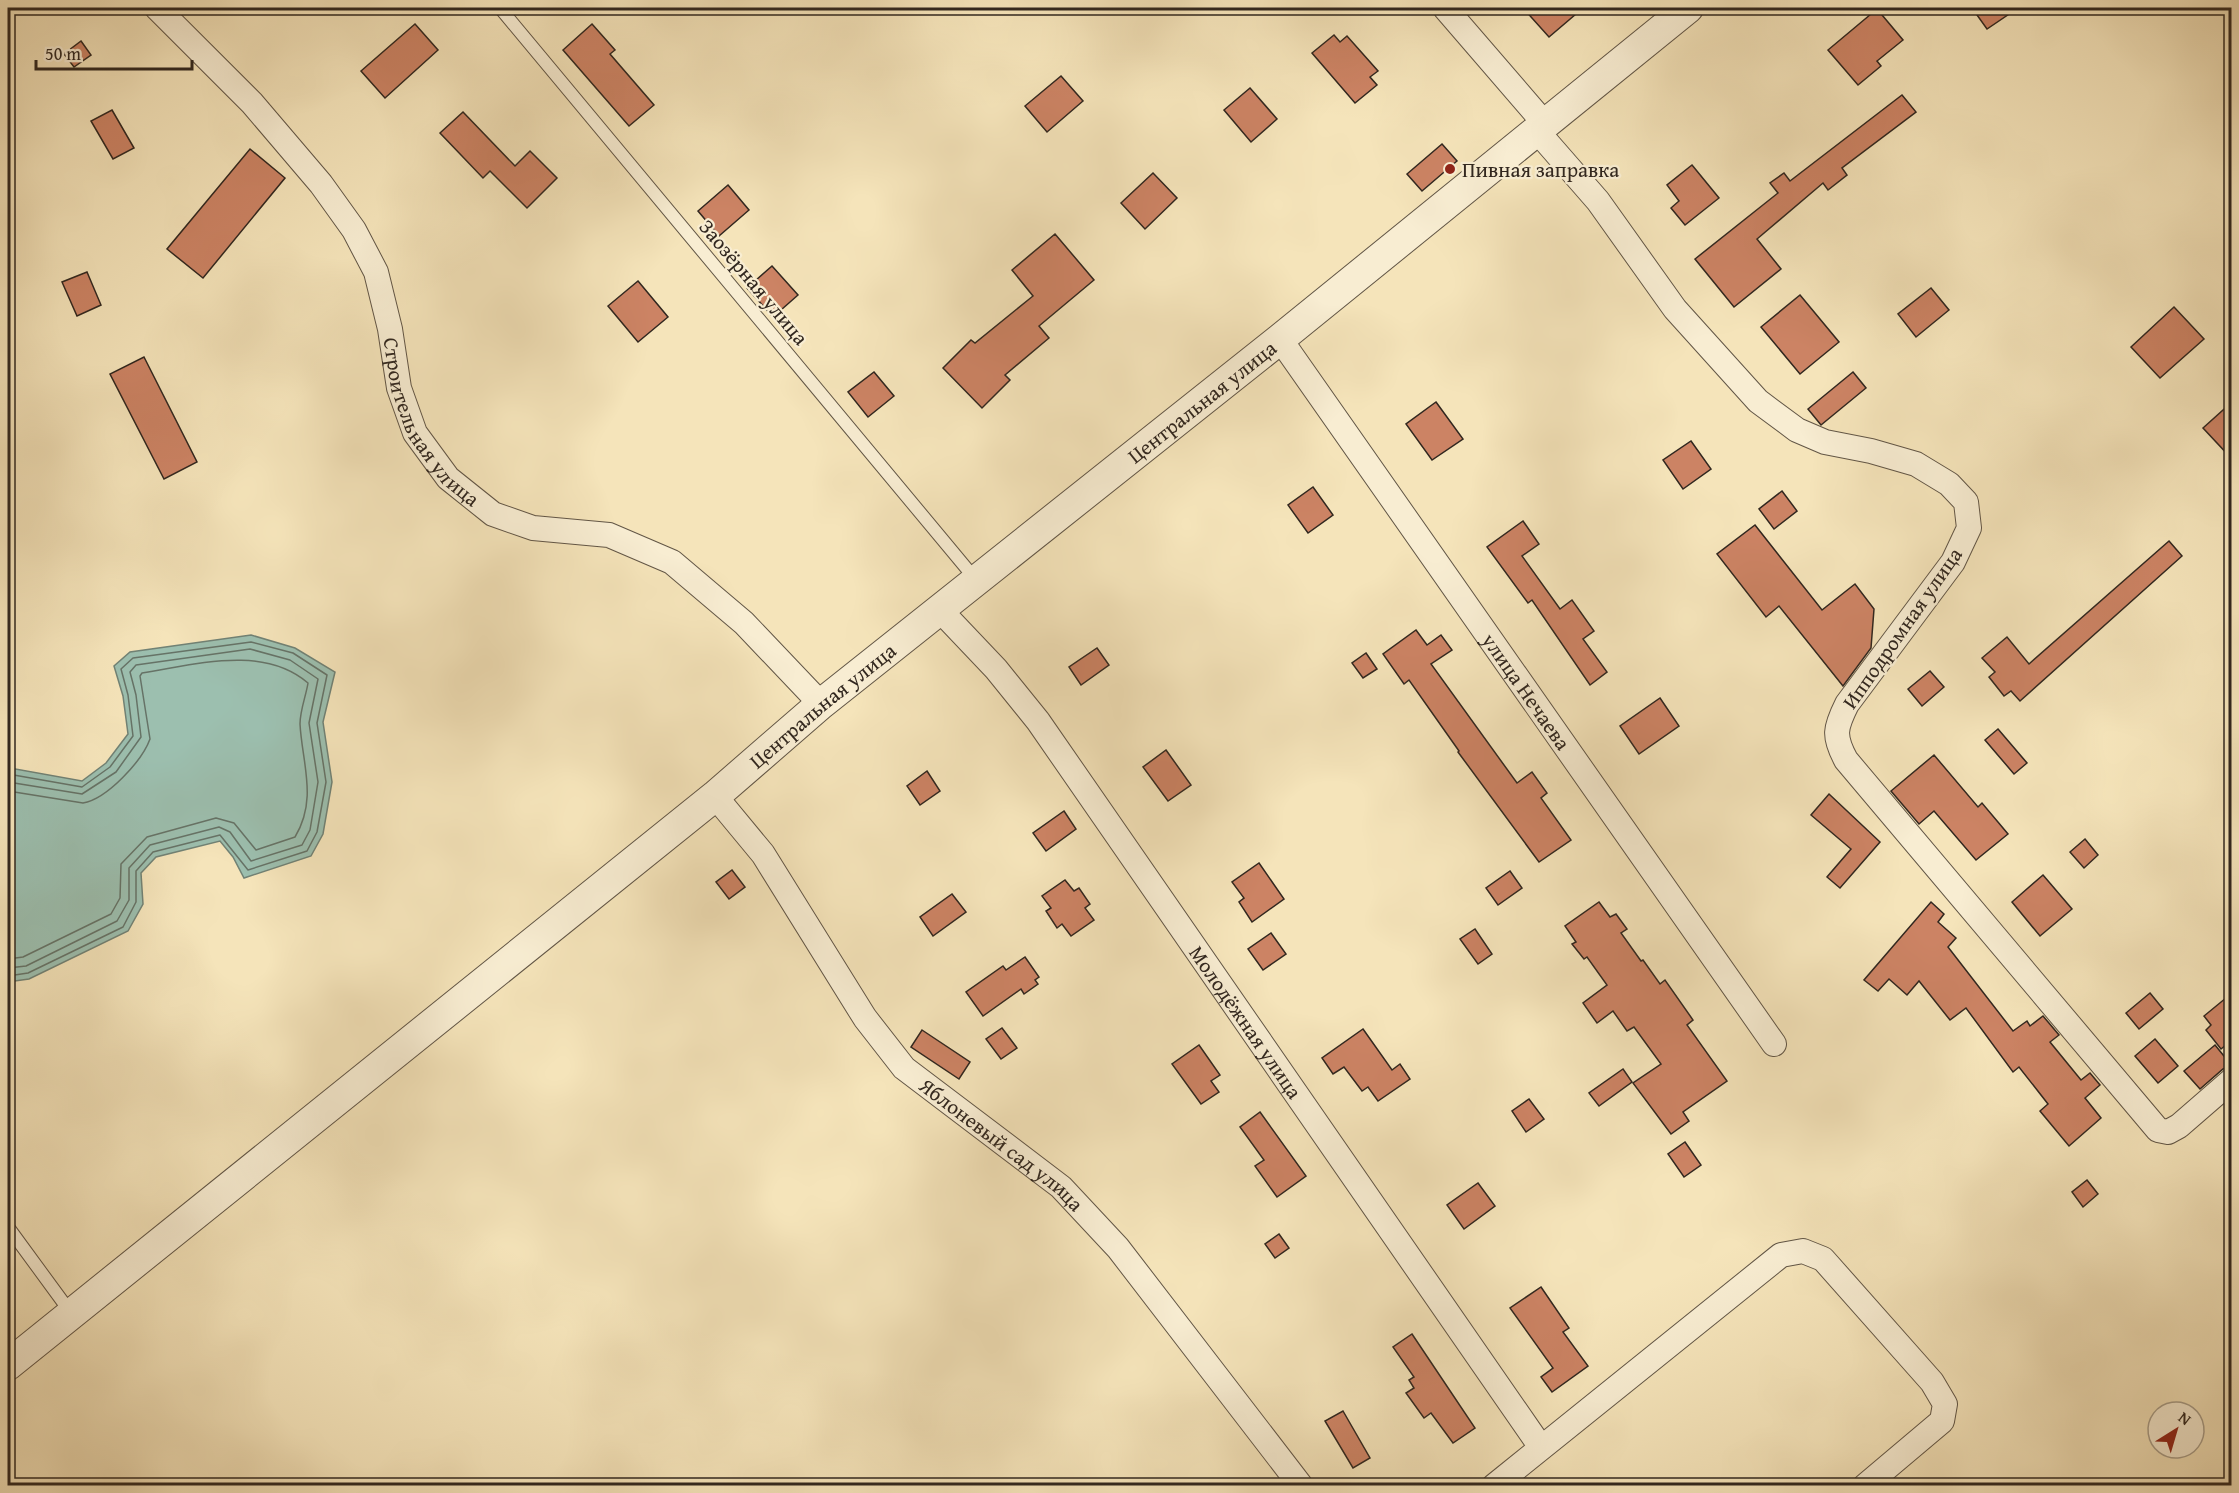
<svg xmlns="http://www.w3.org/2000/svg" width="2239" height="1493" font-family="'Gentium Book Plus',serif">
  <rect width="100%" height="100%" fill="#f5e4ba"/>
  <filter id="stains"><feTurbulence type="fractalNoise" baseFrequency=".00333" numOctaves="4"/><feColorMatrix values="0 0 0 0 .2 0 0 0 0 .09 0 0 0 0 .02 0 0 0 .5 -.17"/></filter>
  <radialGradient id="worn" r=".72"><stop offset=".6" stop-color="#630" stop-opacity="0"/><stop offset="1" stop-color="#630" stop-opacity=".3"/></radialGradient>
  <polygon fill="#9cbfaf" stroke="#718275" stroke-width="1.5" points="251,635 295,648 335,672 323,722 332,782 323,834 311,856 244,878 233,857 220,841 156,857 141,873 143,904 128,931 29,979 8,982 8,770 10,768 82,781 106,763 128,734 123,696 114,666 130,652"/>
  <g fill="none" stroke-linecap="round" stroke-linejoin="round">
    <g stroke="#667367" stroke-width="1.5">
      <polyline points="8,774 82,787 110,767 133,736 128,695 121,669 133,658 251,642 293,653 327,675 317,723 326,782 317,832 307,851 248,870 220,835 153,852 136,871 136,902 123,927 28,973 8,976"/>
      <polyline points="8,782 82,794 116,772 141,737 136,695 130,672 136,665 250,649 290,660 318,679 309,723 318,782 310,830 302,845 251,861 230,832 219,827 150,845 129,868 129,900 117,921 26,966 8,968"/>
      <path d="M8,791L83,803C107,799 142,761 150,739L140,676L142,673C195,665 262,644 308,683C306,696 300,710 300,724C302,763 318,799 295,837L256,850L234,823L216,818L147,837L121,864L120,898L111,914L23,957L8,959"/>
    </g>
  </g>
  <g fill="#cc8364" stroke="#31271f" stroke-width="1.5">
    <polygon points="1523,8 1583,8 1549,37"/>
    <polygon points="1972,8 2018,8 1987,29"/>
    <polygon points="1877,9 1903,40 1877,61 1881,66 1858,85 1828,50"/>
    <polygon points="415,24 438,50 385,98 361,71"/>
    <polygon points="592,24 615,50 610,54 654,105 629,126 563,50"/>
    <polygon points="1334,35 1340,42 1347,36 1378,71 1370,77 1377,85 1355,103 1312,53"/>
    <polygon points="81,41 91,55 74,67 64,54"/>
    <polygon points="1061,76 1083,101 1047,132 1025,106"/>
    <polygon points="1250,88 1277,119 1251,142 1224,110"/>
    <polygon points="1902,95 1916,112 1842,168 1847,175 1828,190 1823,183 1757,239 1781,269 1734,307 1695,259 1778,193 1770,183 1784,173 1790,181"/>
    <polygon points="112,110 134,148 113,159 91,121"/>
    <polygon points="463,112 515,166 530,151 557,178 527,208 490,171 483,178 440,133"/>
    <polygon points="1442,144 1457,161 1422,191 1407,174"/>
    <polygon points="250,149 285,178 203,278 167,249"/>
    <polygon points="1692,165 1719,198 1685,225 1671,208 1679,201 1667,185"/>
    <polygon points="1153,173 1177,198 1145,229 1121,203"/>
    <polygon points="728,185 749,210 719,236 698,211"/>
    <polygon points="1055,234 1094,280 1039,326 1049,338 1005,375 1010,380 982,408 943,368 971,340 975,343 1033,296 1012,270"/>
    <polygon points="772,266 798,295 773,317 747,288"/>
    <polygon points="87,272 101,305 77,316 62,282"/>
    <polygon points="638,281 668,317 638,342 608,306"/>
    <polygon points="1931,288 1949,310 1916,337 1898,314"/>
    <polygon points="1800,295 1839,342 1800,374 1761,327"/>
    <polygon points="2174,307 2204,339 2160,378 2131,347"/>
    <polygon points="144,357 197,462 164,479 110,374"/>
    <polygon points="874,372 894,396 868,417 848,392"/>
    <polygon points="1853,372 1866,388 1821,425 1808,409"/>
    <polygon points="1436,402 1463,439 1432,460 1406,424"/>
    <polygon points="2232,402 2232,459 2203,428"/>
    <polygon points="1691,441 1711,469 1683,489 1663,460"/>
    <polygon points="1313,487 1333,515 1308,533 1288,505"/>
    <polygon points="1782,491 1797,511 1774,529 1759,509"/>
    <polygon points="1523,521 1539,544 1522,556 1560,609 1572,600 1594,631 1583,639 1607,672 1590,685 1532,600 1528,603 1487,547"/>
    <polygon points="1755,525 1822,610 1855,584 1874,609 1871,648 1843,686 1779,606 1766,617 1717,554"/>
    <polygon points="2169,541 2182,556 2020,701 2011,691 2004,696 1989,677 1995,672 1982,658 2007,637 2029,664"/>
    <polygon points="1416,630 1427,645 1441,635 1452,650 1431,664 1517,783 1532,772 1547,793 1541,798 1571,840 1539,862 1458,752 1459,751 1409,680 1404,684 1383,654"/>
    <polygon points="1097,648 1109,665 1081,685 1069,667"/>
    <polygon points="1366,653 1377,669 1363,678 1352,663"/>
    <polygon points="1930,671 1944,687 1922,706 1908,689"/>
    <polygon points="1660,698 1679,726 1639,754 1620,726"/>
    <polygon points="1998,729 2027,763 2014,774 1985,740"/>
    <polygon points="1166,750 1191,785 1168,801 1143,767"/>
    <polygon points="1934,755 1978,807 1982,803 2008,834 1976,860 1934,811 1919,824 1891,791"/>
    <polygon points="927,771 940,791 920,805 907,786"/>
    <polygon points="1829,794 1880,842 1840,888 1827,877 1851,849 1811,815"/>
    <polygon points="1064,811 1076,829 1046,851 1033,833"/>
    <polygon points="2085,839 2098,855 2084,868 2070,852"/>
    <polygon points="1259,863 1284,899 1252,922 1239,902 1244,898 1232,882"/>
    <polygon points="732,870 745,887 729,899 716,882"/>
    <polygon points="1510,871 1522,888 1498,905 1486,888"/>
    <polygon points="2043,875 2072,909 2040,936 2012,902"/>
    <polygon points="1065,880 1074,891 1079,888 1090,904 1085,908 1094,920 1071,936 1062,924 1057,928 1046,911 1051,908 1042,896"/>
    <polygon points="952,894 966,912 933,936 920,917"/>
    <polygon points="1599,902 1610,917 1616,914 1627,929 1621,933 1641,961 1643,960 1660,984 1665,980 1693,1020 1687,1025 1727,1081 1683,1112 1689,1121 1671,1134 1633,1083 1661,1064 1634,1027 1627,1031 1613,1011 1597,1023 1583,1003 1607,985 1587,957 1584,959 1572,944 1576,942 1565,926"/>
    <polygon points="1931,902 1944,914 1938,922 1956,938 1948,947 2013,1031 2027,1021 2030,1026 2043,1016 2059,1035 2050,1042 2081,1080 2090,1073 2100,1085 2085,1098 2101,1118 2069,1146 2040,1111 2048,1104 2019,1067 2013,1072 1966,1008 1950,1020 1919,981 1907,995 1889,979 1878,991 1864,980"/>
    <polygon points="1475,929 1492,954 1478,964 1460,939"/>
    <polygon points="1271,933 1286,954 1263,970 1248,949"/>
    <polygon points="1025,957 1039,977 1035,980 1038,984 1024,994 1021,989 983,1016 966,992 1003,966 1006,970"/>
    <polygon points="2150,993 2163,1009 2139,1029 2126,1013"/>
    <polygon points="2232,993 2232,1040 2221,1049 2206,1030 2211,1025 2204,1016"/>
    <polygon points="1002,1028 1017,1048 1001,1059 986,1039"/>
    <polygon points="1363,1029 1392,1070 1400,1064 1410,1079 1378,1101 1368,1087 1362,1091 1344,1067 1333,1074 1322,1058"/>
    <polygon points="922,1030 970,1062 959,1079 911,1047"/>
    <polygon points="2155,1039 2178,1066 2158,1083 2135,1056"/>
    <polygon points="1199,1045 1220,1075 1211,1081 1219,1092 1201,1104 1172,1064"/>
    <polygon points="2215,1045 2232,1066 2223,1069 2200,1089 2184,1071"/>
    <polygon points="1623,1069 1632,1082 1599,1106 1589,1093"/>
    <polygon points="1529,1099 1544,1119 1526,1132 1512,1111"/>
    <polygon points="1260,1112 1306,1176 1277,1197 1255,1166 1264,1160 1240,1127"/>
    <polygon points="1685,1142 1701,1165 1684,1177 1668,1154"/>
    <polygon points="2087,1180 2098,1194 2083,1207 2072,1192"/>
    <polygon points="1478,1183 1495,1206 1464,1229 1447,1205"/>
    <polygon points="1279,1234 1289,1248 1275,1258 1265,1244"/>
    <polygon points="1541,1287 1569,1328 1563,1332 1588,1366 1552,1392 1541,1377 1553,1368 1510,1308"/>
    <polygon points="1412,1334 1475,1428 1453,1443 1431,1413 1424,1418 1406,1393 1414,1388 1409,1380 1414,1377 1393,1347"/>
    <polygon points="1343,1411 1370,1458 1353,1468 1325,1421"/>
  </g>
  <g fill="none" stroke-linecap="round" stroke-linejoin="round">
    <defs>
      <g id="service">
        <polyline points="500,8 977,581"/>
        <polyline points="8,1227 71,1313"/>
      </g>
      <g id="minor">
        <path id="s1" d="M157,8L252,103L321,184L354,230L376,272L390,329L399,388L415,433L448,478L493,514L533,528L609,535L672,562L744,623L821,704"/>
        <polyline points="1445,8 1545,124"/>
        <path d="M1537,131L1598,201L1675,309L1758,401L1797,430L1825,442L1871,451L1916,464L1949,484L1966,502L1969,528L1953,562L1847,704C1835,728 1833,736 1846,760L2158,1130L2168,1132L2179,1126L2232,1080"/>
        <path id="s2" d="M1280,339L1774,1044"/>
        <path id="s3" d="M940,610L996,669L1038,721L1540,1446"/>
        <path id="s4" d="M715,796L763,854L865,1018L904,1068L1061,1187L1118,1248L1301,1486"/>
        <polyline points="1494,1486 1781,1255 1803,1251 1823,1259 1932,1382 1945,1404 1942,1421 1865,1486"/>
      </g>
      <g id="tertiary">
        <path id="s5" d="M8,1365L715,796L821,704L1280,339L1688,8"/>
      </g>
    </defs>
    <use href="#service" stroke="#625646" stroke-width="14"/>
    <use href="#minor" stroke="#625646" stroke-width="26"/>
    <use href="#tertiary" stroke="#625646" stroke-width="32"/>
    <use href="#service" stroke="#f8edd2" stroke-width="12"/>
    <use href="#minor" stroke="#f8edd2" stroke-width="24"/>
    <use href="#tertiary" stroke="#f8edd2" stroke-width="30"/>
  </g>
  <circle fill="#8f2418" stroke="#f8edd2" stroke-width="2" cx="1450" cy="169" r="6"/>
  <g text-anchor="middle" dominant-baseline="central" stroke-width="4.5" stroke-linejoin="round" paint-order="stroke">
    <g font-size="21" fill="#31271f" stroke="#f8edd2" text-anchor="start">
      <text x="1462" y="169">Пивная заправка</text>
    </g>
    <g font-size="21" fill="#31271f" stroke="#f8edd2">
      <text transform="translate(754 282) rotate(50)">Заозёрная улица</text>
      <text stroke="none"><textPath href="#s5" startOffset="1534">Центральная улица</textPath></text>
      <text stroke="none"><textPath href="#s1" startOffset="508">Строительная улица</textPath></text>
      <text transform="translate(1902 628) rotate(-55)">Ипподромная улица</text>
      <text stroke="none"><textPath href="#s2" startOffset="430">улица Нечаева</textPath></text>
      <text stroke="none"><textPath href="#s5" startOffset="1048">Центральная улица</textPath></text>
      <text stroke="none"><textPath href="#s3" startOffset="514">Молодёжная улица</textPath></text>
      <text stroke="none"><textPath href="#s4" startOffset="456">Яблоневый сад улица</textPath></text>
    </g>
  </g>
  <rect width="2239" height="1493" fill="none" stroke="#f5e4ba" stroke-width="30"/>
  <rect x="9" y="9" width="2221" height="1475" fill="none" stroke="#31271f" stroke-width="3"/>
  <rect x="15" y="15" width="2209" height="1463" fill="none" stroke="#31271f" stroke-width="1.5"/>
  <g transform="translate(2176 1430) rotate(37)"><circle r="28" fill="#f8edd2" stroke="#a89e8a" stroke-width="1.5"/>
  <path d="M0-4.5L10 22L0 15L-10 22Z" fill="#8f2418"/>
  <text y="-9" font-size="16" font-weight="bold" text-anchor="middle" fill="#31271f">N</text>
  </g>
  <path d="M36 60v9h156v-9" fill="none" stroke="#31271f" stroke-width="3"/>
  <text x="45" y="60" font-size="18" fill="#31271f" stroke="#f8edd2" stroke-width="4.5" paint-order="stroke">50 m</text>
  <rect width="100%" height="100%" filter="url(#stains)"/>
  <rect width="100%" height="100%" fill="url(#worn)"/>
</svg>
